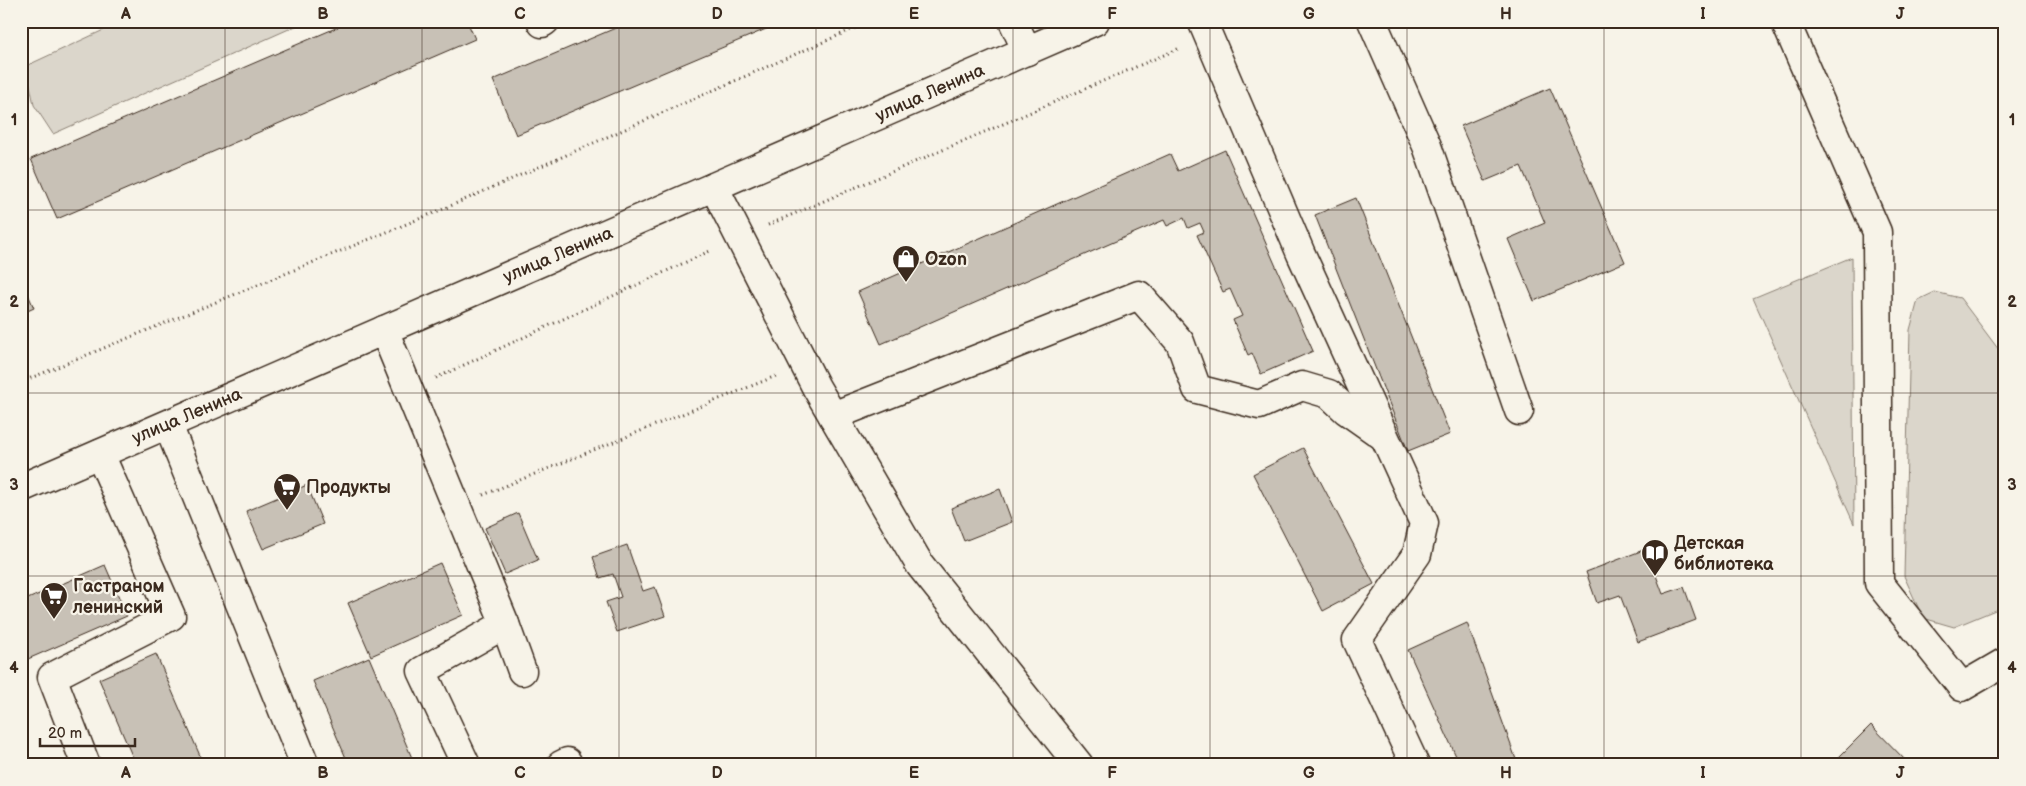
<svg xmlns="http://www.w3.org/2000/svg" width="2026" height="786" font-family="'Balsamiq Sans',sans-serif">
  <rect width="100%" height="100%" fill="#f7f3e8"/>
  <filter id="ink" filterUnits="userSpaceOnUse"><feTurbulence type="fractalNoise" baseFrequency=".02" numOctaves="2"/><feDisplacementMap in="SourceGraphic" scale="10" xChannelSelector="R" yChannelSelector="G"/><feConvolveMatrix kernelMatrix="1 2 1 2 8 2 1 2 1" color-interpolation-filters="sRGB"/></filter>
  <g filter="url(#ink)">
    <g fill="#dbd6cb" stroke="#8b8074">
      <polygon points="123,21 307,21 53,134 34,105 26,66"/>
      <polygon points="1852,257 1854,524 1753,298"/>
      <polygon points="1935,292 1960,298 2005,358 2005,606 1954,627 1923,618 1904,576 1910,330 1918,300"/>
    </g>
    <g fill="#c8c1b6" stroke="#3b2a1e">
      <polygon points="352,21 467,21 475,39 57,219 31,159"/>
      <polygon points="632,21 785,21 516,135 493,80"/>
      <polygon points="1550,88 1625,262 1534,301 1508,239 1545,223 1521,166 1485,181 1461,126"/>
      <polygon points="1225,150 1313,351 1261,374 1252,353 1248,355 1233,320 1242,316 1230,289 1223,292 1197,235 1204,232 1200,223 1188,228 1184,218 1167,226 1164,220 881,344 858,292 1170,154 1178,171"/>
      <polygon points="1356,198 1450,434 1408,451 1315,215"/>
      <polygon points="21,278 34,308 21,314"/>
      <polygon points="1303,448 1374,584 1323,611 1253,474"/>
      <polygon points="307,485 323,524 263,549 246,511"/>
      <polygon points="1000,489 1012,522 964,541 951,508"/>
      <polygon points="518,513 538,560 505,574 485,528"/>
      <polygon points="627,545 643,591 655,587 665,616 617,632 606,602 621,597 613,574 600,578 593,557"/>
      <polygon points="1646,549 1663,594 1684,587 1696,620 1638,642 1620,595 1597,603 1586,572"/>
      <polygon points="440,563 463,615 371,656 348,603"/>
      <polygon points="105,565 127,616 21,662 21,602"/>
      <polygon points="1467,623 1518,765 1460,765 1408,650"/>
      <polygon points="156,654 204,765 136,765 99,679"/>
      <polygon points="369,657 415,765 349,765 313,681"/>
      <polygon points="1871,725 1910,765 1831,765"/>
    </g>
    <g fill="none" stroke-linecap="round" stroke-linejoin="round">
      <defs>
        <g id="minor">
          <polyline points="1013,21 1027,51"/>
          <polyline points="1202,21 1301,254 1424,523 1417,554 1357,640 1415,765"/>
          <polyline points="1372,21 1427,146 1519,411"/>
          <polyline points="1785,21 1877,232 1879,583 1962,687 2005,662"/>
          <polyline points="542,23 545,21"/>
          <polyline points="714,187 816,387 920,565 1079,765"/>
          <polyline points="384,330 505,624 422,671 466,765"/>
          <polyline points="833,416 1139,295 1180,342 1197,389 1259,405 1302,386 1329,394 1346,410 1383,436"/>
          <polyline points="168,425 305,765"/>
          <polyline points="21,488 1095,21"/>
          <polyline points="505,624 522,671"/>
          <polyline points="86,765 52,677 171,616 100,454"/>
          <polyline points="561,765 567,762"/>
        </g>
      </defs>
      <use href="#minor" stroke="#3b2a1e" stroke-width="31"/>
      <g stroke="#3b2a1e" stroke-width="3" stroke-dasharray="1 4" stroke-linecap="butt">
        <polyline points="1237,25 1245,21"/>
        <polyline points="768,225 1180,48"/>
        <polyline points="436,378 712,250"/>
        <polyline points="21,382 448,207 871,21"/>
        <polyline points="483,495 776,376"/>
      </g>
      <use href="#minor" stroke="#f7f3e8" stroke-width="28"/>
    </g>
  </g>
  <path fill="none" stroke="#3b2a1e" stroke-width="1" stroke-opacity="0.55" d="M225,21V765M422,21V765M619,21V765M816,21V765M1013,21V765M1210,21V765M1407,21V765M1604,21V765M1801,21V765M21,210H2005M21,393H2005M21,576H2005"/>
  <defs>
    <symbol id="shop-pin" viewBox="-11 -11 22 30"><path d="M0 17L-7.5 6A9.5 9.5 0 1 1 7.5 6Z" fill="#3b2a1e" stroke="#f7f3e8"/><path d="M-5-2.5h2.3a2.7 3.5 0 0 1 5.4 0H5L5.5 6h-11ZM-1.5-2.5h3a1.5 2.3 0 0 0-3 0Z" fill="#fff"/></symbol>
    <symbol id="supermarket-pin" viewBox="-11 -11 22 30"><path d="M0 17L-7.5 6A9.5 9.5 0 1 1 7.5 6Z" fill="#3b2a1e" stroke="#f7f3e8"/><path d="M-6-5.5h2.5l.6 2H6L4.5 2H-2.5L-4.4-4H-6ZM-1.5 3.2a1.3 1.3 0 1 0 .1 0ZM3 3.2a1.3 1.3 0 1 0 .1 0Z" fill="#fff"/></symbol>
    <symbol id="library-pin" viewBox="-11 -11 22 30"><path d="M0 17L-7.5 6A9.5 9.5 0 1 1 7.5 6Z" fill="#3b2a1e" stroke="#f7f3e8"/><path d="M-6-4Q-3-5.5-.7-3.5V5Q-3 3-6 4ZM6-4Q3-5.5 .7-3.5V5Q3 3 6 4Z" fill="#fff"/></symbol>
  </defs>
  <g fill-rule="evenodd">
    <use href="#shop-pin" x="890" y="243" width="32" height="43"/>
    <use href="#supermarket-pin" x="271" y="471" width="32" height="43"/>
    <use href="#library-pin" x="1639" y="537" width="32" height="43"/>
    <use href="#supermarket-pin" x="38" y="580" width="32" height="43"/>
  </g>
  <g text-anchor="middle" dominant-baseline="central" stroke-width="4.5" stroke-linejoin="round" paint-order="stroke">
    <g font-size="18" fill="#3b2a1e" stroke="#f7f3e8">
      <text transform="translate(930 93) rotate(-24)">улица Ленина</text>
      <text transform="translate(558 255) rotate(-23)">улица Ленина</text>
      <text transform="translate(187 416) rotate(-23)">улица Ленина</text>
    </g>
    <g font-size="18" font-weight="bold" fill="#3b2a1e" stroke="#f7f3e8" text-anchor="start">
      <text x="925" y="259">Ozon</text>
      <text x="306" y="487">Продукты</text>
      <text x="1674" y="543">Детская<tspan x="1674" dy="21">библиотека</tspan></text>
      <text x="73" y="586">Гастраном<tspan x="73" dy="21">ленинский</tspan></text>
    </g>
  </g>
  <rect width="2026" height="786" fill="none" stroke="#f7f3e8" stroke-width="55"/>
  <path d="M40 738v8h95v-8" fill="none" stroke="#3b2a1e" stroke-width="2.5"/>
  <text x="48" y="738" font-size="15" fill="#3b2a1e" stroke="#f7f3e8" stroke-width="4" paint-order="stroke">20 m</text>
  <rect x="28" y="28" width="1970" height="730" fill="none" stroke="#3b2a1e" stroke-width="2"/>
  <g font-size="16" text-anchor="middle" font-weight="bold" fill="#3b2a1e">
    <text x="126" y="19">A</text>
    <text x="323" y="19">B</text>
    <text x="520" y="19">C</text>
    <text x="717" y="19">D</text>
    <text x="914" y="19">E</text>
    <text x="1112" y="19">F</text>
    <text x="1309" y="19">G</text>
    <text x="1506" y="19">H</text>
    <text x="1703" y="19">I</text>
    <text x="1900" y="19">J</text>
    <text x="14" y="125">1</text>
    <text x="2012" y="125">1</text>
    <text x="14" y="307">2</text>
    <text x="2012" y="307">2</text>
    <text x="14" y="490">3</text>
    <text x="2012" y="490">3</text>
    <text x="14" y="673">4</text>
    <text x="2012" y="673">4</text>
    <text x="126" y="778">A</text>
    <text x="323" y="778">B</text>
    <text x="520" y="778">C</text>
    <text x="717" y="778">D</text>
    <text x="914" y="778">E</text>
    <text x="1112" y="778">F</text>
    <text x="1309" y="778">G</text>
    <text x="1506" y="778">H</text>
    <text x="1703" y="778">I</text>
    <text x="1900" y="778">J</text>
  </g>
</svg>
